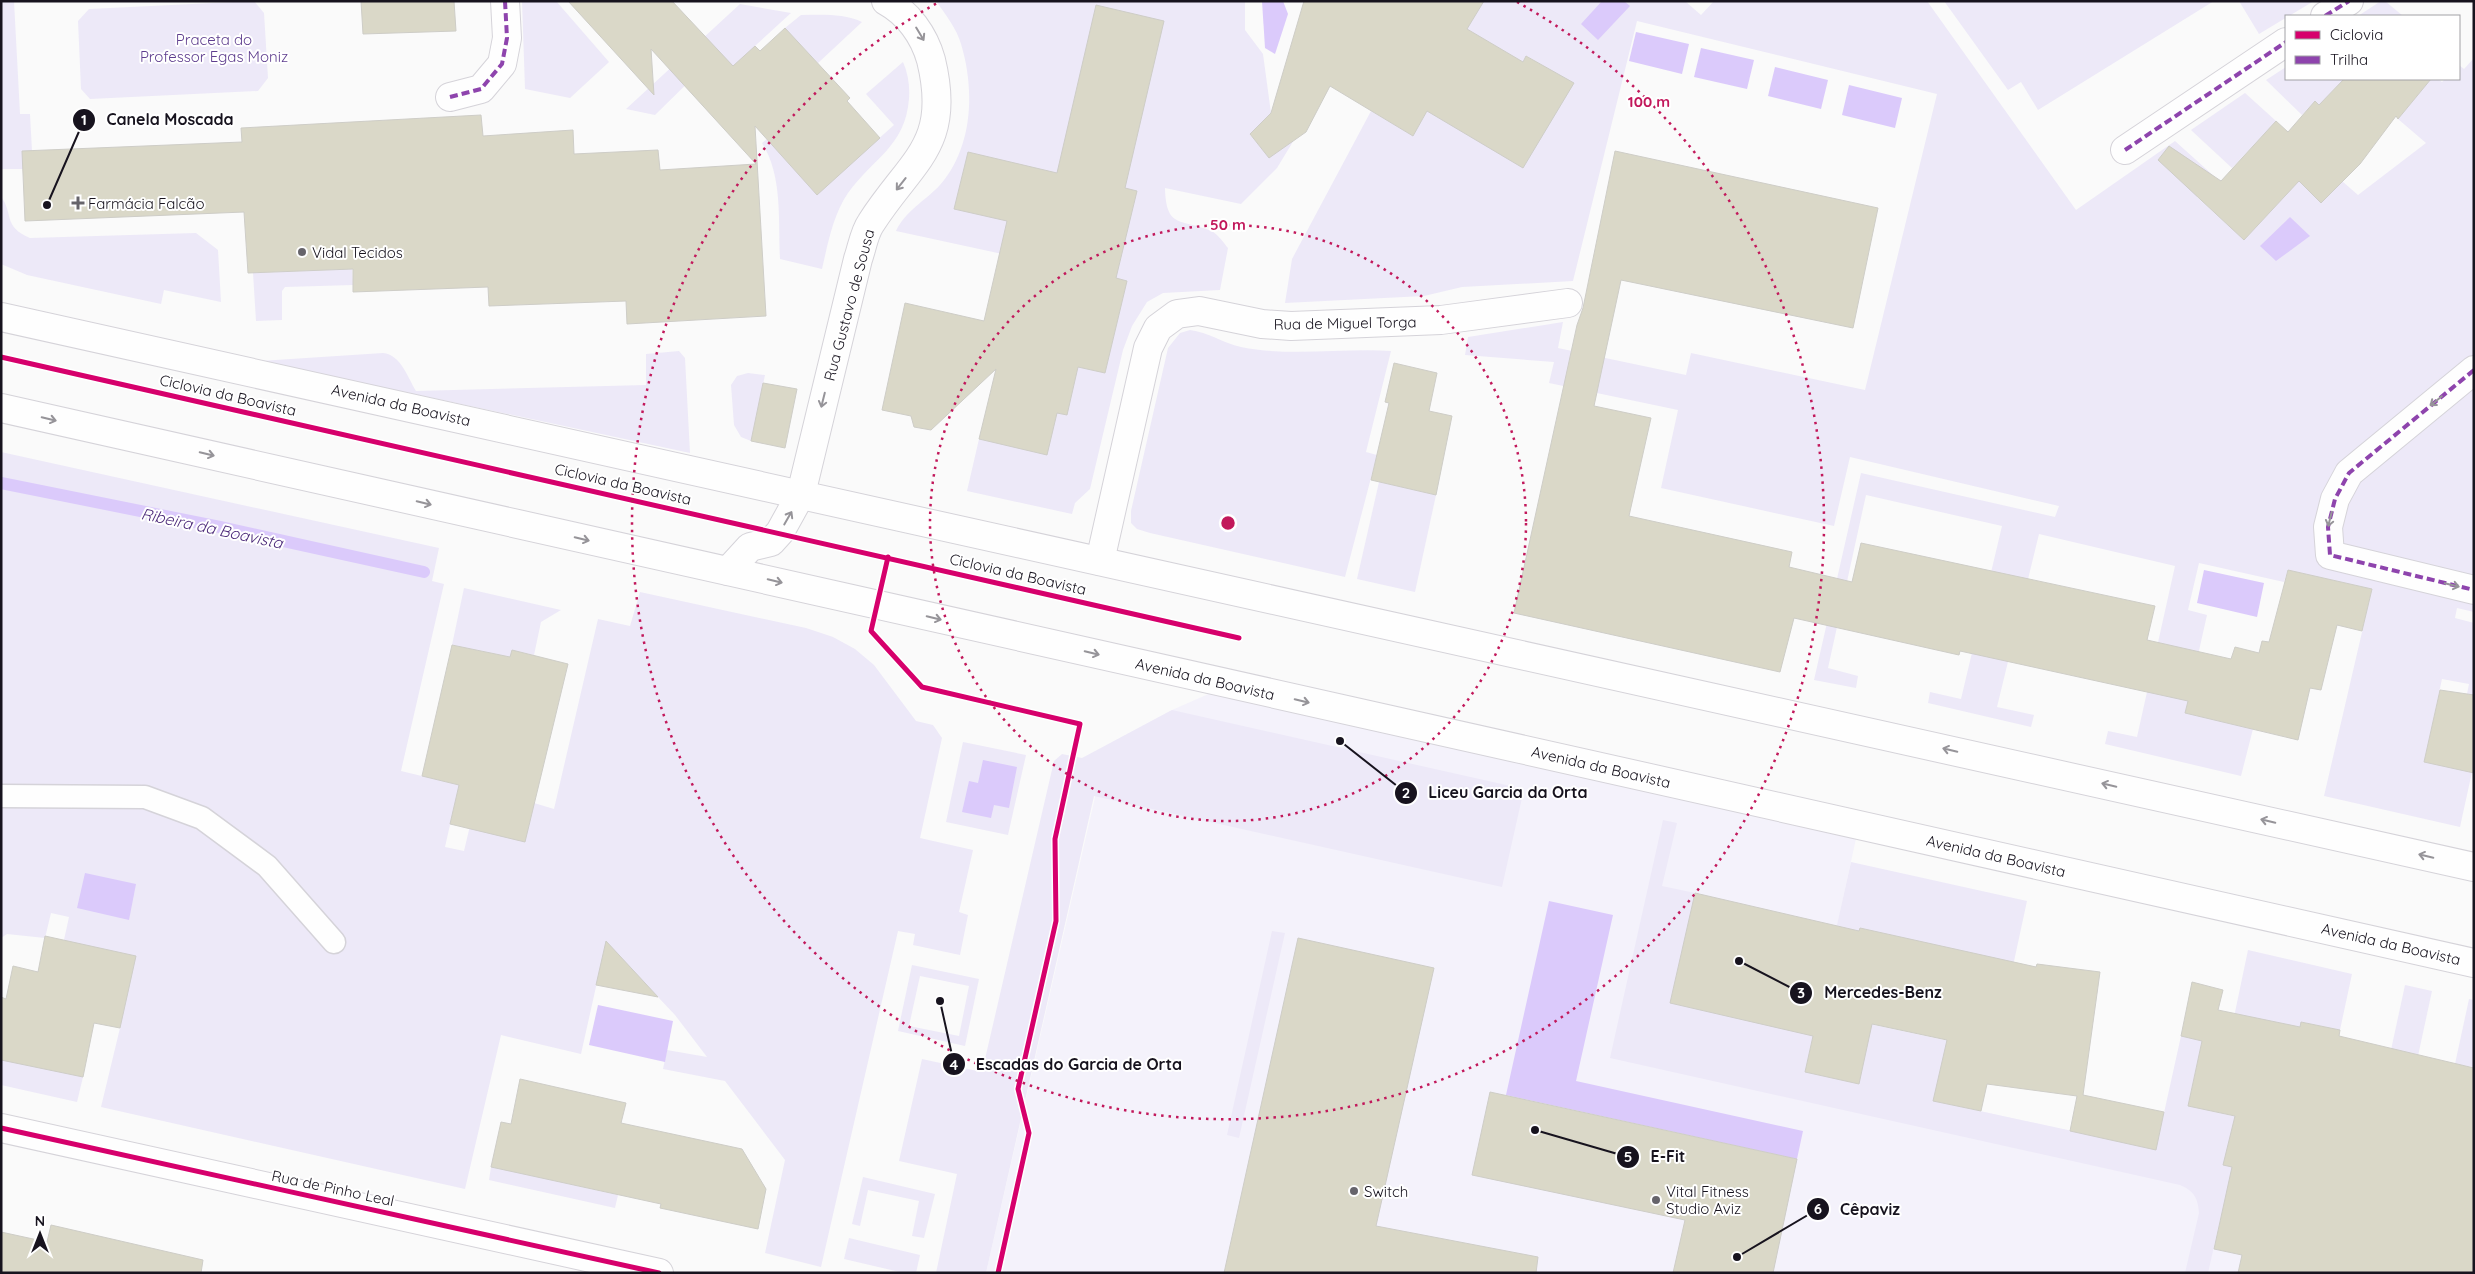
<svg xmlns="http://www.w3.org/2000/svg" width="2475" height="1274" font-family="Quicksand,sans-serif">
  <rect width="100%" height="100%" fill="#fafafa"/>
  <polygon fill="#f4f2fb" points="1229,685 1859,825 1805,1072 2156,1150 2474,1273 986,1273 1107,745 1172,710"/>
  <g fill="#ede9f8" fill-rule="evenodd">
    <polygon points="1,1 14,1 20,114 30,114 32,151 23,169 1,169"/>
    <polygon points="254,1 264,13 268,78 258,91 90,99 81,89 78,21 89,9"/>
    <polygon points="522,1 556,1 609,62 570,98 525,89"/>
    <path d="M936,1H1245V30L1263,54L1271,113L1250,135L1269,157L1294,140L1277,168L1241,204L1165,188C1166,230 1182,218 1211,231C1217,233 1223,242 1228,248L1220,290L1163,293L1147,302L1132,326L1123,350L1090,489L1075,503L1072,514L967,491L979,439L1057,413L1066,415L1078,367L1105,373L1127,281L896,231C905,211 925,201 940,185C973,147 975,90 961,44C957,29 945,14 936,1Z"/>
    <polygon points="1484,1 1685,1 1701,15 1714,1 1927,1 2076,210 2175,141 2215,177 2197,197 2244,240 2299,181 2321,203 2342,181 2358,195 2426,143 2398,119 2431,79 2438,79 2442,82 2445,79 2459,79 2459,65 2464,69 2474,58 2474,612 2457,608 2455,618 2474,623 2474,695 2467,694 2469,684 2442,679 2424,762 2472,772 2460,827 2324,796 2372,589 2288,570 2284,582 2199,563 2188,610 2207,615 2185,713 2253,729 2241,776 2105,744 2108,731 2137,737 2175,566 2039,534 1997,707 2034,715 2031,727 1928,703 1930,692 1961,699 2002,526 1866,495 1828,668 1858,676 1856,688 1814,680 1861,473 2055,517 2059,506 1850,457 1834,526 1661,488 1678,410 1549,383 1554,362 1465,355 1468,337 1563,322 1558,348 1686,375 1691,353 1865,390 1937,94 1637,21 1573,281 1462,287 1424,296 1285,303 1292,259 1371,111 1413,136 1432,103 1574,84 1527,56 1523,62 1467,29"/>
    <polygon points="1944,1 2214,1 2038,110 2021,82 2008,90"/>
    <polygon points="2239,1 2314,1 2259,34"/>
    <polygon points="2381,1 2385,1 2403,16 2358,16"/>
    <polygon points="740,4 791,13 721,77 708,63 655,115 626,109"/>
    <path d="M801,15C821,15 843,13 862,22L818,63L785,28Z"/>
    <path d="M903,62C908,73 910,86 909,99C905,147 873,158 848,193C833,215 828,243 822,269L780,259C778,221 783,176 762,143L767,139L817,194L894,125L866,94Z"/>
    <polygon points="2286,67 2286,79 2344,79 2319,105 2315,101 2302,115 2266,80"/>
    <polygon points="2245,93 2276,121 2232,168 2191,130"/>
    <path d="M1,197C14,213 2,226 30,238L196,233L218,250L221,302L164,290L161,304L27,275L1,264Z"/>
    <polygon points="352,269 353,285 285,287 282,291 282,320 256,321 253,273"/>
    <path d="M1190,330C1208,332 1223,343 1241,347C1290,357 1342,348 1391,351L1366,452L1377,455L1345,577L1150,533L1137,529L1131,523V511L1168,348L1180,333Z"/>
    <path d="M679,351L685,358L690,453L260,361L383,353C401,355 407,376 416,391L646,385V354Z"/>
    <polygon points="748,373 765,375 751,441 741,437 734,425 731,385 737,376"/>
    <polygon points="1,452 439,548 432,581 444,584 401,771 459,785 445,847 464,851 487,754 534,803 554,809 598,619 630,626 640,592 806,628 833,637 855,649 874,665 916,721 933,725 942,738 920,838 973,850 959,912 968,915 960,955 913,945 915,934 898,931 821,1267 765,1253 785,1160 725,1081 663,1069 667,1050 707,1057 675,1015 606,942 581,1054 501,1035 465,1189 101,1107 120,1028 55,981 69,917 51,913 45,938 7,934 1,938"/>
    <polygon points="1379,482 1436,495 1415,592 1357,579"/>
    <polygon points="464,588 561,610 541,622 534,655 512,650 510,657 452,645"/>
    <polygon points="1172,710 1524,789 1502,887 1094,796 986,1273 936,1273 957,1174 899,1161 922,1059 982,1072 1054,761 1062,754 1082,758"/>
    <polygon points="963,742 1026,755 1008,835 946,822"/>
    <path d="M1663,820L1677,823L1662,886L1695,893L1670,1003L1783,1029L1814,1030L1805,1072L1859,1084L1860,1022L1963,1044L1927,944L1860,928L1846,991L1820,1001L1851,862L2027,901L1988,1082L1933,1101L2156,1149L2181,1036L2202,1041L2190,1096L2212,1101L2210,1111L2252,1120L2220,1220L2208,1273H2185L2199,1213C2198,1198 2194,1191 2180,1185L1610,1058Z"/>
    <polygon points="1272,931 1285,933 1239,1138 1227,1135"/>
    <polygon points="2248,950 2352,974 2340,1030 2302,1022 2300,1027 2234,1017"/>
    <path d="M912,965L979,979L965,1046L898,1031ZM920,976L969,986L959,1036L909,1026Z"/>
    <polygon points="2405,985 2432,991 2418,1056 2391,1050"/>
    <polygon points="2469,999 2474,1000 2474,1067 2455,1064"/>
    <polygon points="1,1059 83,1077 77,1102 1,1085"/>
    <polygon points="491,1167 618,1195 615,1208 489,1180"/>
    <polygon points="863,1177 935,1194 924,1238 912,1236 919,1201 868,1190 860,1226 852,1224"/>
    <polygon points="849,1238 920,1255 916,1273 904,1273 844,1259"/>
  </g>
  <g fill="#dbcafb">
    <polygon points="1262,1 1283,1 1288,14 1275,54 1265,48"/>
    <polygon points="1602,1 1624,1 1630,6 1598,40 1581,24"/>
    <polygon points="1636,32 1689,44 1682,74 1629,61"/>
    <polygon points="1701,48 1754,60 1747,89 1694,77"/>
    <polygon points="1775,67 1828,80 1821,109 1768,96"/>
    <polygon points="1849,85 1902,98 1895,128 1842,115"/>
    <polygon points="2290,217 2310,236 2276,261 2260,246"/>
    <polygon points="2204,570 2264,583 2257,617 2197,603"/>
    <polygon points="983,760 1017,767 1009,808 994,805 991,818 962,812 969,781 978,783"/>
    <polygon points="85,873 136,884 129,920 77,908"/>
    <polygon points="1549,901 1613,915 1576,1081 1803,1131 1797,1159 1506,1095"/>
    <polygon points="598,1005 673,1021 665,1062 589,1045"/>
  </g>
  <g fill="none" stroke-linecap="round" stroke-linejoin="round">
    <polyline stroke="#dbcafb" stroke-width="12" points="1,483 220,527 424,572"/>
  </g>
  <g fill="#dad8c8" stroke="#cecdc7">
    <polygon points="361,1 454,1 456,31 363,34"/>
    <polygon points="568,1 672,1 733,66 755,46 760,51 785,28 850,98 847,101 880,138 817,195 755,126 766,316 627,324 626,301 489,306 488,287 353,292 353,269 248,273 244,212 25,221 22,151 242,142 241,128 481,115 483,136 573,130 574,154 658,150 660,170 756,164 651,49 654,95"/>
    <polygon points="1304,1 1484,1 1467,29 1523,62 1526,56 1574,83 1523,168 1427,111 1413,136 1330,86 1306,132 1269,158 1250,134 1271,113"/>
    <polygon points="1096,5 1164,21 1125,188 1137,191 1116,278 1127,281 1105,373 1078,367 1067,415 1057,413 1047,455 979,439 996,369 931,430 914,427 911,416 882,410 905,303 984,321 1007,221 954,209 968,152 1057,173"/>
    <polygon points="2344,79 2431,79 2398,119 2396,116 2360,164 2321,203 2299,181 2244,240 2158,160 2169,146 2221,181 2276,121 2288,132 2315,101 2319,105"/>
    <polygon points="1615,151 1878,208 1853,328 1621,280 1594,406 1651,418 1629,516 1792,552 1789,567 1852,582 1861,543 2155,606 2147,640 2231,659 2235,647 2259,653 2262,641 2269,642 2288,570 2372,589 2362,631 2337,625 2321,690 2310,688 2298,740 2185,713 2188,701 1960,651 1959,655 1794,618 1780,672 1514,613 1577,325 1583,308"/>
    <polygon points="1394,363 1437,373 1429,411 1452,416 1436,495 1371,480 1389,403 1385,402"/>
    <polygon points="763,383 797,389 785,448 751,441"/>
    <polygon points="452,645 510,657 512,650 568,664 525,842 450,824 459,785 422,776"/>
    <polygon points="2440,690 2474,695 2474,773 2424,762"/>
    <polygon points="1695,893 1859,931 1860,928 2036,967 2037,964 2100,972 2083,1095 2164,1112 2156,1150 2070,1131 2077,1096 1987,1084 1981,1111 1933,1101 1947,1040 1872,1024 1859,1084 1805,1072 1813,1036 1670,1003"/>
    <polygon points="45,936 136,956 120,1028 94,1023 83,1077 1,1060 1,997 6,999 13,966 38,972"/>
    <polygon points="1298,938 1434,968 1376,1226 1538,1257 1536,1273 1224,1273"/>
    <polygon points="606,941 658,997 596,985"/>
    <polygon points="2192,982 2223,990 2218,1010 2300,1027 2301,1022 2340,1030 2339,1036 2474,1068 2474,1273 2238,1273 2242,1255 2214,1249 2232,1167 2223,1165 2235,1116 2188,1106 2202,1041 2181,1036"/>
    <polygon points="520,1079 626,1103 621,1123 742,1149 766,1189 758,1229 660,1208 661,1204 491,1167 501,1122 511,1124"/>
    <polygon points="1490,1092 1797,1159 1773,1273 1673,1273 1685,1220 1472,1175"/>
    <polygon points="51,1225 203,1260 201,1273 1,1273 1,1232 47,1242"/>
  </g>
  <g fill="none" stroke-linecap="round" stroke-linejoin="round">
    <defs>
      <polyline id="lane" points="1,796 145,797 202,818 267,866 334,942"/>
      <g id="street">
        <polyline points="2325,16 2349,1"/>
        <polyline points="450,97 481,89 502,64 507,38 505,1"/>
        <polyline points="2125,150 2286,42"/>
        <polyline points="2474,370 2349,473 2335,499 2328,527 2330,555 2474,590"/>
        <polyline points="1100,561 1148,348 1158,328 1177,314 1199,311 1262,324 1291,326 1441,320 1568,303"/>
        <path d="M728,571L750,547L771,542L780,532L801,494L858,259C862,248 864,233 871,223C911,160 952,146 931,60C924,35 908,13 886,1"/>
      </g>
      <polyline id="secondary" points="1,1128 659,1273"/>
      <g id="primary">
        <polyline points="1,317 2474,867"/>
        <polyline points="1,408 2474,963"/>
      </g>
    </defs>
    <use href="#lane" stroke="#d5d3d9" stroke-width="25"/>
    <use href="#street" stroke="#d5d3d9" stroke-width="30"/>
    <use href="#secondary" stroke="#d5d3d9" stroke-width="30"/>
    <use href="#primary" stroke="#d5d3d9" stroke-width="30"/>
    <use href="#lane" stroke="#fefefe" stroke-width="22"/>
    <use href="#street" stroke="#fefefe" stroke-width="28"/>
    <use href="#secondary" stroke="#fefefe" stroke-width="28"/>
    <use href="#primary" stroke="#fefefe" stroke-width="28"/>
    <g stroke="#8e44ad" stroke-width="4" stroke-dasharray="8 4" stroke-linecap="butt">
      <polyline points="2325,16 2349,1"/>
      <polyline points="450,97 481,89 502,64 507,38 505,1"/>
      <polyline points="2125,150 2286,42"/>
      <polyline points="2474,370 2349,473 2335,499 2328,527 2330,555 2474,590"/>
    </g>
    <defs>
      <g id="cycleway">
        <polyline points="1,357 1239,638"/>
        <polyline points="888,557 871,631 922,687 1080,724 1055,839 1056,921 1018,1089 1029,1133 998,1273"/>
        <polyline points="1,1128 659,1273"/>
      </g>
    </defs>
    <use href="#cycleway" stroke="#fff" stroke-width="8"/>
    <use href="#cycleway" stroke="#d6006c" stroke-width="5"/>
  </g>
  <defs><path id="oneway-shaft" d="M-6 0H5M1.5-3L5.5 0L1.5 3" fill="none" stroke-width="1.6" stroke-linecap="round" stroke-linejoin="round" transform="scale(1.25)"/></defs>
  <g stroke="#969499">
    <use href="#oneway-shaft" transform="translate(920 34) rotate(59)"/>
    <use href="#oneway-shaft" transform="translate(901 184) rotate(128)"/>
    <use href="#oneway-shaft" transform="translate(823 400) rotate(104)"/>
    <use href="#oneway-shaft" transform="translate(2436 401) rotate(141)"/>
    <use href="#oneway-shaft" transform="translate(49 419) rotate(13)"/>
    <use href="#oneway-shaft" transform="translate(207 454) rotate(13)"/>
    <use href="#oneway-shaft" transform="translate(424 503) rotate(13)"/>
    <use href="#oneway-shaft" transform="translate(788 518) rotate(-60)"/>
    <use href="#oneway-shaft" transform="translate(2330 519) rotate(104)"/>
    <use href="#oneway-shaft" transform="translate(582 539) rotate(13)"/>
    <use href="#oneway-shaft" transform="translate(775 581) rotate(13)"/>
    <use href="#oneway-shaft" transform="translate(2452 585) rotate(14)"/>
    <use href="#oneway-shaft" transform="translate(934 618) rotate(13)"/>
    <use href="#oneway-shaft" transform="translate(1092 653) rotate(13)"/>
    <use href="#oneway-shaft" transform="translate(1302 701) rotate(13)"/>
    <use href="#oneway-shaft" transform="translate(1950 750) rotate(-167)"/>
    <use href="#oneway-shaft" transform="translate(2109 785) rotate(-167)"/>
    <use href="#oneway-shaft" transform="translate(2268 821) rotate(-167)"/>
    <use href="#oneway-shaft" transform="translate(2426 856) rotate(-167)"/>
  </g>
  <g fill="none" stroke="#c2185b" stroke-width="2.5" stroke-dasharray="2.5 5">
    <circle cx="1228" cy="523" r="298"/>
    <path d="M1517 2A596 596 0 1 1 939 2"/>
  </g>
  <g fill="#66646b" stroke="#fff" stroke-width="2">
    <path d="M75.5 195.5h5v5h5v5h-5v5h-5v-5h-5v-5h5z"/>
    <circle cx="302" cy="252" r="5"/>
    <circle cx="1354" cy="1191" r="5"/>
    <circle cx="1656" cy="1200" r="5"/>
  </g>
  <g text-anchor="middle" dominant-baseline="central" stroke-width="4" stroke-linejoin="round" paint-order="stroke">
    <g font-size="15" fill="#5e3d8e" stroke="#fff">
      <text x="214" y="39">Praceta do<tspan x="214" dy="17">Professor Egas Moniz</tspan></text>
    </g>
    <g font-size="15" fill="#17131e" stroke="#fff" text-anchor="start">
      <text x="88" y="203">Farmácia Falcão</text>
      <text x="312" y="252">Vidal Tecidos</text>
      <text x="1364" y="1191">Switch</text>
      <text x="1666" y="1191">Vital Fitness<tspan x="1666" dy="17">Studio Aviz</tspan></text>
    </g>
    <g font-size="15" fill="#17131e" stroke="#fff">
      <text transform="translate(849 305) rotate(-75)">Rua Gustavo de Sousa</text>
      <text transform="translate(1345 323) rotate(-1)">Rua de Miguel Torga</text>
      <text transform="translate(228 395) rotate(13)">Ciclovia da Boavista</text>
      <text transform="translate(401 405) rotate(13)">Avenida da Boavista</text>
      <text transform="translate(623 484) rotate(13)">Ciclovia da Boavista</text>
      <text transform="translate(1018 574) rotate(13)">Ciclovia da Boavista</text>
      <text transform="translate(1205 679) rotate(13)">Avenida da Boavista</text>
      <text transform="translate(1601 767) rotate(13)">Avenida da Boavista</text>
      <text transform="translate(1996 856) rotate(13)">Avenida da Boavista</text>
      <text transform="translate(2391 944) rotate(13)">Avenida da Boavista</text>
      <text transform="translate(333 1188) rotate(12)">Rua de Pinho Leal</text>
    </g>
    <g font-size="16" font-style="italic" fill="#4d2b7a" stroke="#fff">
      <text transform="translate(212 528) rotate(12)">Ribeira da Boavista</text>
    </g>
  </g>
  <circle cx="1228" cy="523" r="8" fill="#c2185b" stroke="#fff" stroke-width="2.5"/>
  <g font-size="15" text-anchor="middle" font-weight="bold" fill="#c2185b" stroke="#fff" stroke-width="4" stroke-linejoin="round" paint-order="stroke">
    <text x="1649" y="107">100 m</text>
    <text x="1228" y="230">50 m</text>
  </g>
  <path fill="none" stroke="#17131e" stroke-width="2" d="M47 205L84 120M1340 741L1406 793M1739 961L1801 993M940 1001L954 1064M1535 1130L1628 1157M1737 1257L1818 1209"/>
  <g fill="#17131e" stroke="#fff" stroke-width="2">
    <circle cx="47" cy="205" r="5"/>
    <circle cx="1340" cy="741" r="5"/>
    <circle cx="1739" cy="961" r="5"/>
    <circle cx="940" cy="1001" r="5"/>
    <circle cx="1535" cy="1130" r="5"/>
    <circle cx="1737" cy="1257" r="5"/>
    <circle cx="84" cy="120" r="12"/>
    <circle cx="1406" cy="793" r="12"/>
    <circle cx="1801" cy="993" r="12"/>
    <circle cx="954" cy="1064" r="12"/>
    <circle cx="1628" cy="1157" r="12"/>
    <circle cx="1818" cy="1209" r="12"/>
  </g>
  <g font-size="15" text-anchor="middle" font-weight="bold" fill="#fff">
    <text x="84" y="125">1</text>
    <text x="1406" y="798">2</text>
    <text x="1801" y="998">3</text>
    <text x="954" y="1070">4</text>
    <text x="1628" y="1162">5</text>
    <text x="1818" y="1214">6</text>
  </g>
  <g font-size="16" text-anchor="middle" font-weight="bold" fill="#17131e" stroke="#fff" stroke-width="4" stroke-linejoin="round" paint-order="stroke">
    <text x="170" y="125">Canela Moscada</text>
    <text x="1508" y="798">Liceu Garcia da Orta</text>
    <text x="1883" y="998">Mercedes-Benz</text>
    <text x="1079" y="1070">Escadas do Garcia de Orta</text>
    <text x="1668" y="1162">E-Fit</text>
    <text x="1870" y="1215">Cêpaviz</text>
  </g>
  <rect width="2475" height="1274" fill="none" stroke="#17131e" stroke-width="5"/>
  <rect x="2285" y="15" width="175" height="65" fill="#ffffff" stroke="#a2a1a5"/>
  <rect x="2295" y="31" width="25" height="8" fill="#d6006c" stroke="#a2a1a5"/>
  <text x="2330" y="40" font-size="15" fill="#17131e">Ciclovia</text>
  <rect x="2295" y="56" width="25" height="8" fill="#8e44ad" stroke="#a2a1a5"/>
  <text x="2330" y="65" font-size="15" fill="#17131e">Trilha</text>
  <g transform="translate(40 1234)" stroke="#ffffff" stroke-width="4" paint-order="stroke">
  <path d="M0-4L9 19L0 12L-9 19Z" fill="#17131e"/>
  <text y="-8" font-size="14" font-weight="bold" text-anchor="middle" fill="#17131e">N</text>
  </g>
</svg>
